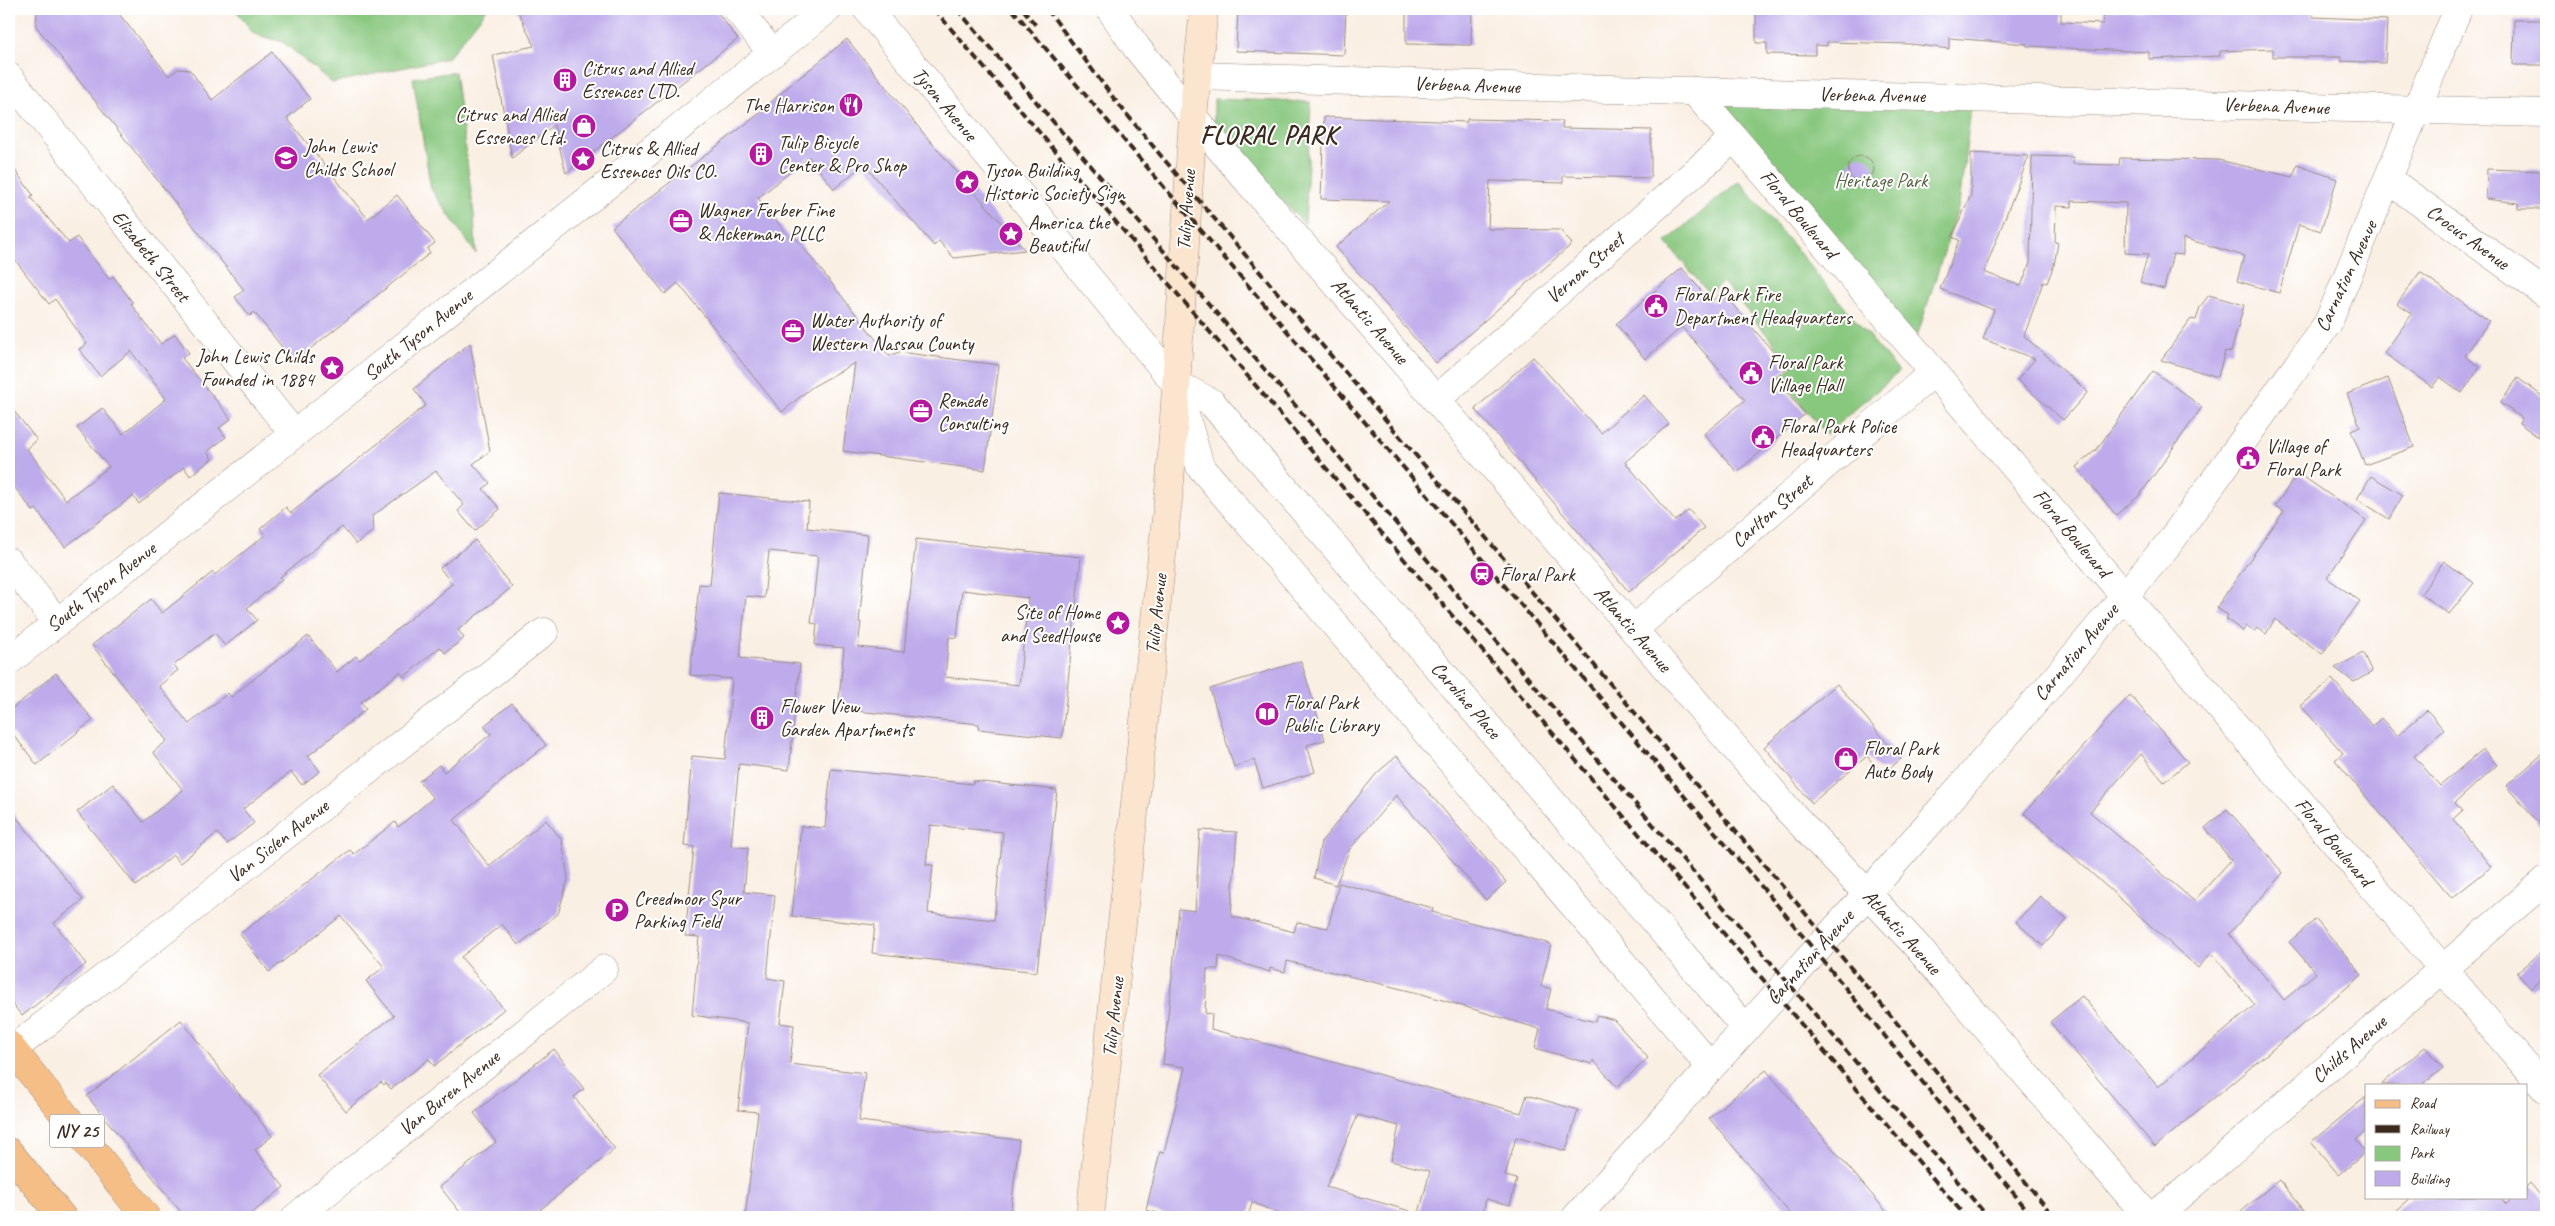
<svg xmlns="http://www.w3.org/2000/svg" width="2555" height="1226" font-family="Caveat,sans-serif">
  <rect width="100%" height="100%" fill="#fff"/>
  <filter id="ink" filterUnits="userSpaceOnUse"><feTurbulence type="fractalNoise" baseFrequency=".02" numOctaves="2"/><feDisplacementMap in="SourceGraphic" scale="10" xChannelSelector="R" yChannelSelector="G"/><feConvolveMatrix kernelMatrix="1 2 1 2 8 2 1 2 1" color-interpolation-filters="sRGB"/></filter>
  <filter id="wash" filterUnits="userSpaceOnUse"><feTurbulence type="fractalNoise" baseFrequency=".0096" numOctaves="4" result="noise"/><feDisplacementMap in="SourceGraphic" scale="20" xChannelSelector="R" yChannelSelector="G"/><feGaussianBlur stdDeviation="1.12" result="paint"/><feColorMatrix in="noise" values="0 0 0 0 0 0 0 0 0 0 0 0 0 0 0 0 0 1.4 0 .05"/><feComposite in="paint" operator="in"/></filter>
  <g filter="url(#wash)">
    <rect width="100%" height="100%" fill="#faefe3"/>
    <g fill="#88c77e" stroke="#62784e">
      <polygon points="235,9 487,9 448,58 332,83 283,42 254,34"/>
      <polygon points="455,72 474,214 476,254 431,189 413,78"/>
      <polygon points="1704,95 1972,101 1959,205 1915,343"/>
      <polygon points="1214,99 1311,102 1305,224 1214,131"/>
      <polygon points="1739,181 1899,372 1826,434 1779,378 1793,366 1723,282 1709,294 1666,242"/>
    </g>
    <g id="blocks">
      <g fill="#bdabeb" fill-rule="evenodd">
        <polygon points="37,9 115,9 169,76 178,69 190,70 212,100 272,52 310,99 287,118 368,219 397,195 435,243 427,249 430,253 294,362 254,312 250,316 235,297 244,290 36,26"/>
        <polygon points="517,9 715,9 738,39 566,173 554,125 512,158 493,55 534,46"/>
        <polygon points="1238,9 1346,9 1344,55 1236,51"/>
        <polygon points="1406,9 1472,9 1471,45 1406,44"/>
        <polygon points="1756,9 2061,9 2061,22 2103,24 2104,10 2313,9 2313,17 2387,20 2385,63 2341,61 2341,57 2273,57 2273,49 2220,51 2220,56 2149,59 2149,52 2027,46 2027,44 1949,38 1949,49 1911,44 1827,42 1827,46 1815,45 1815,55 1767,54 1767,43 1756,43"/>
        <polygon points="2514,20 2546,20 2546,65 2513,65"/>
        <polygon points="847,39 924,134 1025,250 954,258 939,241 934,246 864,164 834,189 809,157 758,198 792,240 795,237 889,356 899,352 999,365 985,470 843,451 855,363 812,387 782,412 678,283 665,294 612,227 768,107 767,106 783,91"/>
        <polygon points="1324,117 1467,122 1467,119 1563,121 1562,128 1651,130 1651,178 1563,176 1563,183 1490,181 1488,229 1560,230 1572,244 1436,363 1336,247 1389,201 1321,199"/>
        <polygon points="1971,153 2029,156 1984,272 2021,286 2030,263 2032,156 2073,157 2073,164 2119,165 2120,158 2218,160 2293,177 2297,165 2337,179 2321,231 2299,224 2279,293 2237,281 2244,256 2183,238 2183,255 2173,254 2164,289 2140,282 2148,254 2125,253 2126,203 2072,201 2072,207 2056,206 2055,242 2058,243 2054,265 2047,283 2043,282 2024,336 2088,392 2063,420 2017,380 2035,359 1983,339 1994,310 1940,289 1959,240 1952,237 1971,195"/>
        <circle cx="1861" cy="169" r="13"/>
        <polygon points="9,162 33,195 30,197 69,243 77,237 109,279 113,276 133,303 131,304 161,344 175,334 189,353 182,358 231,419 219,428 226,437 207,452 212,459 190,476 184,467 139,504 133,496 65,547 36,509 33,511 9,480 9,405 37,440 27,449 66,500 109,467 77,428 102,408 123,434 166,399 131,351 100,376 79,349 87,344 55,299 49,304 9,252"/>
        <polygon points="2487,169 2546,171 2546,209 2518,209 2518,203 2486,199"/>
        <polygon points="1682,268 1711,302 1722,292 1787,368 1775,378 1805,414 1737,472 1704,434 1745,400 1682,327 1645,359 1616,324"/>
        <polygon points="2420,272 2489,321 2465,356 2480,367 2462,393 2440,377 2432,387 2384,353 2412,314 2397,304"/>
        <polygon points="2209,295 2244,305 2231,352 2225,351 2218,377 2161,360 2191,319 2196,320 2200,307"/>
        <polygon points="470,343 490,451 473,464 490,483 483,489 500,509 475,531 458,511 464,505 436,471 372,516 373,531 356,544 342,527 280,577 282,579 247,608 257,620 225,646 215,633 174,665 178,670 159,686 189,724 228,693 231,697 308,636 337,672 356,656 360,660 452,584 440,568 475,540 512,587 458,630 464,638 445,653 440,647 404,677 400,672 361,702 366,709 308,756 320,771 302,785 291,772 243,809 254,823 227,844 217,833 180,863 173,855 136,886 77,812 113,784 143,822 183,790 153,752 167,741 92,645 151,599 162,613 213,572 215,575 265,535 260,529 286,507 291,513 426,405 414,389"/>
        <polygon points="1533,357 1601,433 1644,395 1669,424 1625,462 1675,521 1689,510 1704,528 1629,592 1475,409"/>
        <polygon points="2153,371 2202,407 2140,495 2116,515 2076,467 2097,449"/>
        <polygon points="2388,378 2414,447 2365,465 2351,430 2360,426 2347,394"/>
        <polygon points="2518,378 2546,399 2546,443 2519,423 2522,418 2500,403"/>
        <polygon points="2298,473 2366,520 2327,578 2360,601 2322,654 2275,619 2266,634 2258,628 2255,632 2246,626 2243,631 2226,619 2228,615 2216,608 2284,511 2275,506"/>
        <polygon points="2371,476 2403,495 2389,519 2357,499"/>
        <path d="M719,493L809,502L807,528L868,535L859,622H861L858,647L904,652L916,539L1081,557L1062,738L978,729L979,724L838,709L844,648L815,645L817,624L811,623L818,556L769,551L764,598L746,596L740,658L800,664L789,770L739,764L731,846L748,848L744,892L775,895L767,978L785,981L780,1023L794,1025L790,1064L865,1073L859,1121L1019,1140L1010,1217H745L758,1112L738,1110L748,1023L692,1015L699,937L685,936L694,847L684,846L692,756L725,759L732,679L690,675L699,584L710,585ZM962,590L1028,598L1019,685L945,677L949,637L957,638Z"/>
        <polygon points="2444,561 2474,583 2449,614 2421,594"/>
        <polygon points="2363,653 2372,672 2354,682 2335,668"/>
        <polygon points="1301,661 1325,740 1307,745 1315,772 1263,788 1254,760 1234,767 1210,689"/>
        <polygon points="56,673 93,720 37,765 9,729 9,711"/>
        <polygon points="2332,679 2373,726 2381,718 2397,736 2427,710 2444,730 2414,756 2440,786 2483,749 2497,765 2455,803 2462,811 2453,819 2491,867 2452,898 2335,760 2343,753 2301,706"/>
        <polygon points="1837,684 1901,759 1889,769 1878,769 1867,756 1812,803 1764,747"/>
        <polygon points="2130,695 2188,762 2164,782 2141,754 2090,812 2194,901 2231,860 2205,828 2227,809 2283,873 2229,934 2284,1000 2316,973 2289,942 2316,919 2362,975 2155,1147 2050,1022 2082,996 2158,1087 2255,1005 2211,953 2198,968 2024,813"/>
        <polygon points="512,703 546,745 454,820 489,866 546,820 562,840 568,879 558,914 518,945 502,924 461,957 504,1009 434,1066 429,1059 391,1089 386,1083 384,1085 381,1082 346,1111 317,1075 394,1016 366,981 384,967 341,916 269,972 240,934 350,850 354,854 395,822 398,827 433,798 419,781 439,765 444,772 491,734 484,726"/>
        <polygon points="2546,751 2546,832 2506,786"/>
        <polygon points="1397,756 1506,882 1486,900 1396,795 1349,850 1336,885 1314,878 1321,842 1377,773"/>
        <path d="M831,769L973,784V781L1057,790L1037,972L872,953L875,925L792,916L801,826L825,828ZM930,825L1003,832L994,920L928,913L933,865H926Z"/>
        <polygon points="9,808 83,900 54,923 86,964 22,1016 9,999"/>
        <polygon points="1200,830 1237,832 1231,916 1294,932 1297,922 1328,928 1339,883 1433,908 1432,912 1551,944 1541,986 1551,989 1546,1009 1595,1022 1597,1015 1614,1020 1648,1058 1617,1087 1593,1060 1592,1064 1535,1048 1540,1029 1422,994 1287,961 1285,972 1270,968 1270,972 1219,956 1218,969 1207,969 1205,1013 1212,1014 1211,1029 1521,1113 1527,1095 1578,1110 1566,1151 1516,1137 1505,1176 1517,1179 1510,1205 1486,1199 1482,1217 1418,1217 1430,1171 1391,1161 1399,1126 1358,1115 1326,1187 1410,1211 1409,1217 1286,1217 1252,1202 1248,1217 1174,1217 1146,1210 1160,1152 1164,1153 1185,1067 1163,1064 1179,909 1195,911"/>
        <polygon points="2040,896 2067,920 2043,946 2016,922"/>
        <polygon points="2546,948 2546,976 2531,989 2517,973"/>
        <polygon points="181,1020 272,1136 255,1150 284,1187 247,1217 185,1217 87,1096"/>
        <polygon points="2425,1047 2443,1068 2422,1085 2381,1085"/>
        <polygon points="554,1049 584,1089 574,1097 615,1149 531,1217 464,1217 440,1187 496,1142 474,1113"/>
        <polygon points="1766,1070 1891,1217 1793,1217 1709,1118"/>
        <polygon points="2366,1097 2366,1131 2356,1140 2366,1152 2339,1175 2311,1142"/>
        <polygon points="2279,1180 2310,1217 2235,1217 2258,1197"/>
        <polygon points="2530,1183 2546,1202 2546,1217 2389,1217 2412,1197 2500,1197 2506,1204 2514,1197 2526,1197 2526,1187"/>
      </g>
    </g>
  </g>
  <g filter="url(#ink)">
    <use href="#blocks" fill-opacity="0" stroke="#9a8c80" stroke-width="1"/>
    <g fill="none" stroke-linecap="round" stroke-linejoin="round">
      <defs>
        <g id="street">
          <polyline points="737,9 772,53"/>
          <polyline points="867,9 1176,384 1200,466 1711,1067"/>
          <polyline points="1110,9 1137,48 1193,117 1790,812 1914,943 2148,1217"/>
          <polyline points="1197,76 1569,88 2546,113"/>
          <polyline points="9,77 294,434"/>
          <polyline points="1694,91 2546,1090"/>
          <polyline points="2389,180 2546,294"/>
          <polyline points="1176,384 1212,403 1746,1029"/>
          <polyline points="1437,399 1734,138"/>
          <polyline points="9,562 57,622"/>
          <polyline points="1634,629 1934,372"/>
          <polyline points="9,661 828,9"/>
          <polyline points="12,1050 544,632"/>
          <polyline points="296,1217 604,969"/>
          <polyline points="1576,1217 1868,893 2049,686 2170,542 2328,323 2458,9"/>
          <polyline points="2150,1217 2172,1202 2546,880"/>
        </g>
        <polyline id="secondary" points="1090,1217 1170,482 1193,117 1204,9"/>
        <g id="primary">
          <polyline points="9,1045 146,1217"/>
          <polyline points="9,1152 62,1217"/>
        </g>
      </defs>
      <use href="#street" stroke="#9a8c80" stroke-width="29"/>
      <use href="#secondary" stroke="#9a8c80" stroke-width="29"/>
      <use href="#primary" stroke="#9a8c80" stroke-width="29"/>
      <use href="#street" stroke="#fff" stroke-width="28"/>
      <use href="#secondary" stroke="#fbe5cf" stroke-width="28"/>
      <use href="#primary" stroke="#f6be87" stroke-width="28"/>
      <g stroke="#3b2a1e" stroke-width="4" stroke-dasharray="8 4" stroke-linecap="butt">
        <polyline points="934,9 1966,1217"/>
        <polyline points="957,9 1988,1217"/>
        <polyline points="1012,9 1784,913 2033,1217"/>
        <polyline points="1023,9 1037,27"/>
        <polyline points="1047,9 1115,100 1162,157 1795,901 1901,1028 2054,1217"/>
      </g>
    </g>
  </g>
  <defs>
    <symbol id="building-disc" viewBox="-11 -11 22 22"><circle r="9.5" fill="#b5179e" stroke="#fff"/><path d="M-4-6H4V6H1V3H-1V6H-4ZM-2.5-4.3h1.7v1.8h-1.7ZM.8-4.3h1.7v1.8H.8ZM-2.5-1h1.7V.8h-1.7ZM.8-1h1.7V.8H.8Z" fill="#fff"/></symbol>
    <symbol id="restaurant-disc" viewBox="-11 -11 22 22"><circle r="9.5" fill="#b5179e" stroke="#fff"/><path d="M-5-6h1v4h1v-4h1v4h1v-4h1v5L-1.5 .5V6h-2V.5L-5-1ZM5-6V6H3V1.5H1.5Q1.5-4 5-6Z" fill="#fff"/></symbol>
    <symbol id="shop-disc" viewBox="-11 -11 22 22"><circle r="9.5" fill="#b5179e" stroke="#fff"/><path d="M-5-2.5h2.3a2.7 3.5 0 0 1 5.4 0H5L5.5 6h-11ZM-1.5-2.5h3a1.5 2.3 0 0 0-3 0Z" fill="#fff"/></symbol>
    <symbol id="school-disc" viewBox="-11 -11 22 22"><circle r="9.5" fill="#b5179e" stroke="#fff"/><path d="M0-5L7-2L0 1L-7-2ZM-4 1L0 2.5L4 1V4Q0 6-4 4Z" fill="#fff"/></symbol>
    <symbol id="sight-disc" viewBox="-11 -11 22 22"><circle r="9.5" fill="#b5179e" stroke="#fff"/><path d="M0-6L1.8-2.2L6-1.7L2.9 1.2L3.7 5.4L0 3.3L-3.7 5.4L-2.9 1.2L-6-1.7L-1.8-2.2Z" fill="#fff"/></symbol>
    <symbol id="office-disc" viewBox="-11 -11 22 22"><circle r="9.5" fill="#b5179e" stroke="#fff"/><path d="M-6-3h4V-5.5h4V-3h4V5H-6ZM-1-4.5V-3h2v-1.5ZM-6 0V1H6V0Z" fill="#fff"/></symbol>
    <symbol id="civic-disc" viewBox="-11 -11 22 22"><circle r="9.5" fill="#b5179e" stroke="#fff"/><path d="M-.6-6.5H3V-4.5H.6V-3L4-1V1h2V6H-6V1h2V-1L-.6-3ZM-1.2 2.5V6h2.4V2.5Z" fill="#fff"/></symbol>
    <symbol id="station-disc" viewBox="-11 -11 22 22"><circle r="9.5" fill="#b5179e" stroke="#fff"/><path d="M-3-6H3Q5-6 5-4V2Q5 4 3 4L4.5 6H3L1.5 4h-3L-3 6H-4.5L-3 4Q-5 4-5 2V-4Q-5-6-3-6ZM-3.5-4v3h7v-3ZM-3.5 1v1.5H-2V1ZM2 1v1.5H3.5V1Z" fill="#fff"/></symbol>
    <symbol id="library-disc" viewBox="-11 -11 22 22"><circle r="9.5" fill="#b5179e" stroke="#fff"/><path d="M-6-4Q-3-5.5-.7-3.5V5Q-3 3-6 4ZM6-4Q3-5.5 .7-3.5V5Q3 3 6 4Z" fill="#fff"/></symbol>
    <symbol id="parking-disc" viewBox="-11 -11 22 22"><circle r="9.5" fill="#b5179e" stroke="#fff"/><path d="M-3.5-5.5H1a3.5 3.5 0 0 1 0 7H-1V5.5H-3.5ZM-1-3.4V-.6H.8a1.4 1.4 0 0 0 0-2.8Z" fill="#fff"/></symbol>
  </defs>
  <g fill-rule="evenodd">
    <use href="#building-disc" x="551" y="66" width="28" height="28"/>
    <use href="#restaurant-disc" x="837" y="91" width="28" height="28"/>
    <use href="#shop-disc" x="570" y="112" width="28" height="28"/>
    <use href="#building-disc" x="747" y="140" width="28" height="28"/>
    <use href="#school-disc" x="272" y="144" width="28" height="28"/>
    <use href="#sight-disc" x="569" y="145" width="28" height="28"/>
    <use href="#sight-disc" x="953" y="168" width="28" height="28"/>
    <use href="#office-disc" x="667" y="207" width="28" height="28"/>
    <use href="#sight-disc" x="997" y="220" width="28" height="28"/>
    <use href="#civic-disc" x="1642" y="292" width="28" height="28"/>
    <use href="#office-disc" x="779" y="317" width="28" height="28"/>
    <use href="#sight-disc" x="318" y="354" width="28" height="28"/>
    <use href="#civic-disc" x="1737" y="359" width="28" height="28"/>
    <use href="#office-disc" x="907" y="397" width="28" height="28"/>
    <use href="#civic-disc" x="1749" y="423" width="28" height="28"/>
    <use href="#civic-disc" x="2234" y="444" width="28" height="28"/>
    <use href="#station-disc" x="1468" y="560" width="28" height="28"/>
    <use href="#sight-disc" x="1104" y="609" width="28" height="28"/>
    <use href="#library-disc" x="1253" y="700" width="28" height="28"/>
    <use href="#building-disc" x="748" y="704" width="28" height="28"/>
    <use href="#shop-disc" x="1832" y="745" width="28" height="28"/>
    <use href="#parking-disc" x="603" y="896" width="28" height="28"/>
  </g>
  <g text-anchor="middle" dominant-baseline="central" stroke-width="4" stroke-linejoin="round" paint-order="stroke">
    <rect fill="#fff" stroke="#766a62" stroke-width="1" x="49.5" y="1114.5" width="55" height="33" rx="4"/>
    <g font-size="19" font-weight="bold" fill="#3b2a1e">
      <text x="77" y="1131">NY 25</text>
    </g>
    <g font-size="20" fill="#3b2a1e" stroke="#fff" text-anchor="start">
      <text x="582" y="68">Citrus and Allied<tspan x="582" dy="23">Essences LTD.</tspan></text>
      <text x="834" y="105" text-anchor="end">The Harrison</text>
      <text x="566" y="114" text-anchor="end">Citrus and Allied<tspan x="566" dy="23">Essences Ltd.</tspan></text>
      <text x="778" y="142">Tulip Bicycle<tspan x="778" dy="23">Center &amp; Pro Shop</tspan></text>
      <text x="304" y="146">John Lewis<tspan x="304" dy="23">Childs School</tspan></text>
      <text x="600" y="148">Citrus &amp; Allied<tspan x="600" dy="23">Essences Oils CO.</tspan></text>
      <text x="984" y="170">Tyson Building<tspan x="984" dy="23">Historic Society Sign</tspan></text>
      <text x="698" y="210">Wagner Ferber Fine<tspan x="698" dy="23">&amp; Ackerman, PLLC</tspan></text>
      <text x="1028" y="222">America the<tspan x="1028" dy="23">Beautiful</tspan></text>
      <text x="1674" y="294">Floral Park Fire<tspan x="1674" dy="23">Department Headquarters</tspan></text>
      <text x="810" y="320">Water Authority of<tspan x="810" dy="23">Western Nassau County</tspan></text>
      <text x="314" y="356" text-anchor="end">John Lewis Childs<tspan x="314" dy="23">Founded in 1884</tspan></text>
      <text x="1768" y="362">Floral Park<tspan x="1768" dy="23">Village Hall</tspan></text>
      <text x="938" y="400">Remede<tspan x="938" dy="23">Consulting</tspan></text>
      <text x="1780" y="426">Floral Park Police<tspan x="1780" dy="23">Headquarters</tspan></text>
      <text x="2266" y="446">Village of<tspan x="2266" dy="23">Floral Park</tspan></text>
      <text x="1500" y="574">Floral Park</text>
      <text x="1100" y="612" text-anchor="end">Site of Home<tspan x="1100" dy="23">and SeedHouse</tspan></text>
      <text x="1284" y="702">Floral Park<tspan x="1284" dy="23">Public Library</tspan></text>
      <text x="780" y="706">Flower View<tspan x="780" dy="23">Garden Apartments</tspan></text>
      <text x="1864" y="748">Floral Park<tspan x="1864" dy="23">Auto Body</tspan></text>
      <text x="634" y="898">Creedmoor Spur<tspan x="634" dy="23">Parking Field</tspan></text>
    </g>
    <g font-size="20" fill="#3b2a1e" stroke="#fff">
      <text transform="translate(1467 85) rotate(2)">Verbena Avenue</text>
      <text transform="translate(1872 95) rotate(1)">Verbena Avenue</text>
      <text transform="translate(945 104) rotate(50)">Tyson Avenue</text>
      <text transform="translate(2276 106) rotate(2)">Verbena Avenue</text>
      <text transform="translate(1186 210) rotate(-86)">Tulip Avenue</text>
      <text transform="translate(1799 214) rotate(50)">Floral Boulevard</text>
      <text transform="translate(2468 237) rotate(36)">Crocus Avenue</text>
      <text transform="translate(151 256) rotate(51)">Elizabeth Street</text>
      <text transform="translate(1585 268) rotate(-41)">Vernon Street</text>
      <text transform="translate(2346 276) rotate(-65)">Carnation Avenue</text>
      <text transform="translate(1370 321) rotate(49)">Atlantic Avenue</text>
      <text transform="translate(418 335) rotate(-39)">South Tyson Avenue</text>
      <text transform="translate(1772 511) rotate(-41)">Carlton Street</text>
      <text transform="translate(2072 533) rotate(50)">Floral Boulevard</text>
      <text transform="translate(101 587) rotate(-38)">South Tyson Avenue</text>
      <text transform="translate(1156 614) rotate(-84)">Tulip Avenue</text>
      <text transform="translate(1633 629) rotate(49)">Atlantic Avenue</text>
      <text transform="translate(2076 652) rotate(-50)">Carnation Avenue</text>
      <text transform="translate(1466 700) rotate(49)">Caroline Place</text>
      <text transform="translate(278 841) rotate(-38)">Van Siclen Avenue</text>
      <text transform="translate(2334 842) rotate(50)">Floral Boulevard</text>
      <text transform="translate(1902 932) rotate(48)">Atlantic Avenue</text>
      <text transform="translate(1810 957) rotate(-48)">Carnation Avenue</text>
      <text transform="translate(1113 1017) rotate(-84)">Tulip Avenue</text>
      <text transform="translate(2349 1049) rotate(-41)">Childs Avenue</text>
      <text transform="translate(449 1093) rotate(-39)">Van Buren Avenue</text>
    </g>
    <g font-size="20" fill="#566140" stroke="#fff">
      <text x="1881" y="180">Heritage Park</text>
    </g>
    <g font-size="25" font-weight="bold" letter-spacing="1" fill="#3b2a1e" stroke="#fff">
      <text x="1269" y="135">FLORAL PARK</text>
    </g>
  </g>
  <rect width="2555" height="1226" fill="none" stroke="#fff" stroke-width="30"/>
  <rect x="2365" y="1084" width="162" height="115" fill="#ffffff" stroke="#b1aaa5"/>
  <rect x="2375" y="1100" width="25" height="8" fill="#f6be87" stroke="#b1aaa5"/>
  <text x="2410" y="1108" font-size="15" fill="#3b2a1e">Road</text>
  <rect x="2375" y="1125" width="25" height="8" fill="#3b2a1e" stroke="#b1aaa5"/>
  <text x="2410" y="1134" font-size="15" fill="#3b2a1e">Railway</text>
  <rect x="2375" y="1146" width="25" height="15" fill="#88c77e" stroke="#b1aaa5"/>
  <text x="2410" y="1158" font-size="15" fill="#3b2a1e">Park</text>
  <rect x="2375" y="1171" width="25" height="15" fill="#bdabeb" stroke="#b1aaa5"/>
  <text x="2410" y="1184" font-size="15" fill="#3b2a1e">Building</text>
</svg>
